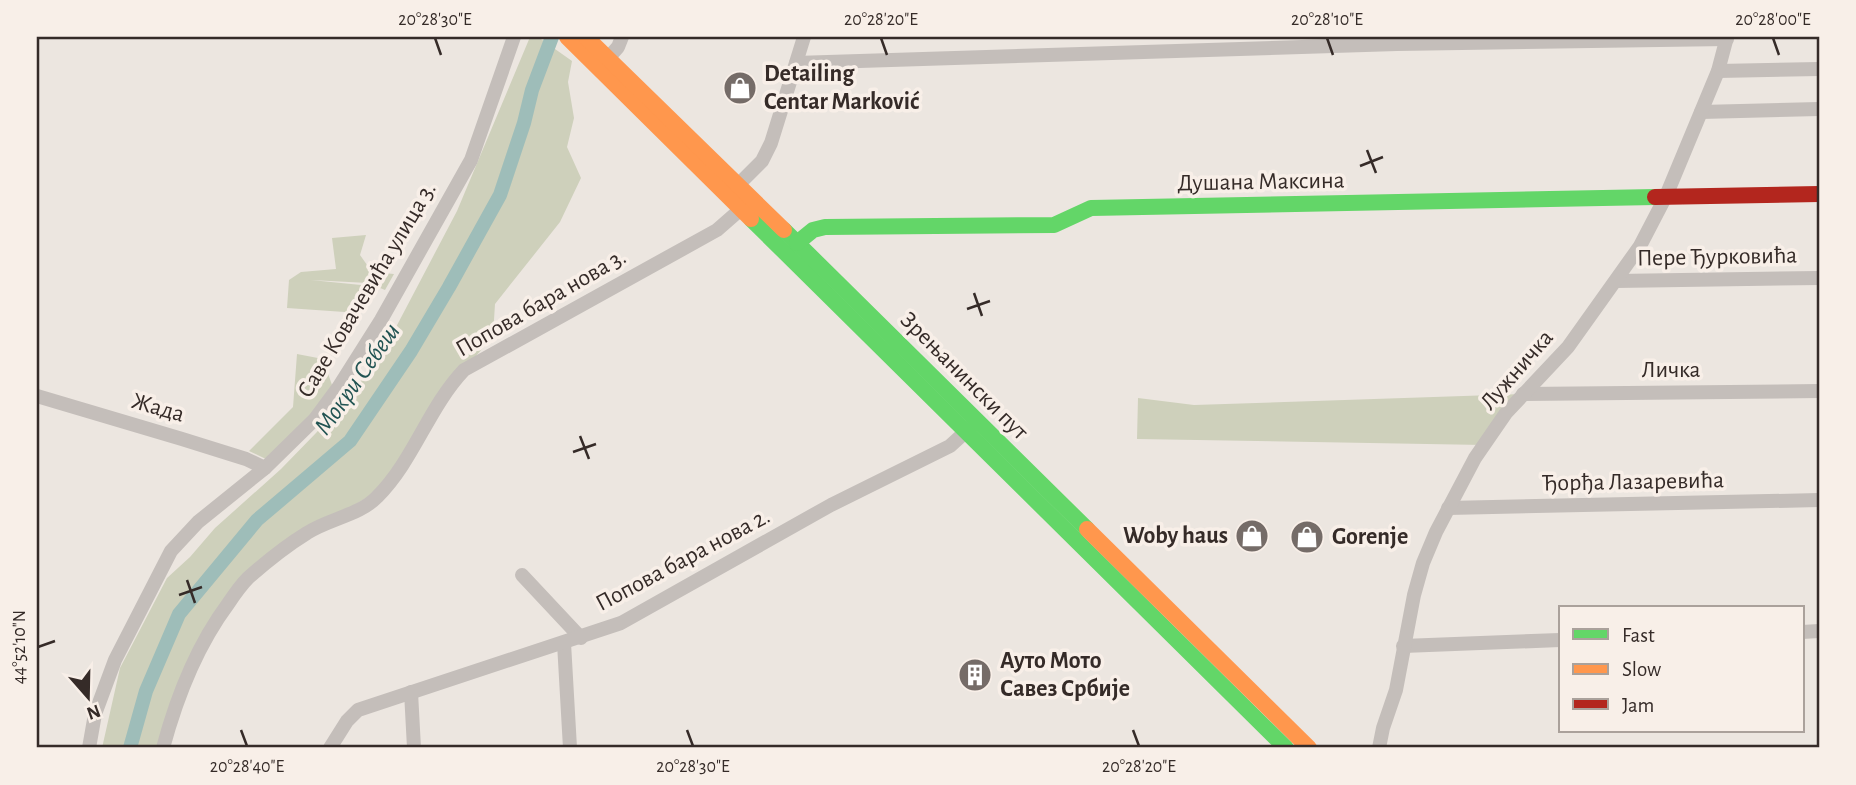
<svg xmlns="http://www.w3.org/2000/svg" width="1856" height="785" font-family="'Alegreya Sans',sans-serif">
  <rect width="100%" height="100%" fill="#ece6e0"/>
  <g fill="#ced0bb">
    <polygon points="530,37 538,37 572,61 568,82 574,118 567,147 581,178 560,222 495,304 493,336 464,370 391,483 296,540 223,611 163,748 102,748 120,668 167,578 190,557 215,528 281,469 316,433 354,391 395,329 457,211"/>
    <polygon points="366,235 360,255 372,272 394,274 385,290 368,283 311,280 361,285 359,313 287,308 289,280 301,272 336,269 332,238"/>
    <polygon points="297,354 323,359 332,385 317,409 268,460 249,451 293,407"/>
    <polygon points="1523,394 1484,445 1137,439 1138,398 1194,405"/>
  </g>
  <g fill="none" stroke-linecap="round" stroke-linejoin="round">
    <polyline stroke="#9ebdb9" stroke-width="14" points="130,748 146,691 179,614 257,520 350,441 411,351 449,287 500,195 524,123 532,90 552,37"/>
    <g stroke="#c4beba" stroke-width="14">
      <polyline points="796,63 1397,44 1727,39"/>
      <polyline points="603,64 618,47 622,37"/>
      <polyline points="1718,71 1819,69"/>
      <polyline points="1701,112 1819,109"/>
      <polyline points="739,184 762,161 771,143 804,37"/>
      <polyline points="1616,281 1819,278"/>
      <polyline points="1523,394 1819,391"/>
      <polyline points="37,396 182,439 246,459 265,468"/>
      <polyline points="1448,508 1819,500"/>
      <polyline points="522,575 581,638"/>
      <polyline points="1802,632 1819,631"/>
      <polyline points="564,643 570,748"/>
      <polyline points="1403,646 1560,640"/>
      <polyline points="411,692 414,748"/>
      <polyline points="89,748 95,714 115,660 171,551 198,522 265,468 315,419 338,388 381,320 471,160 514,37"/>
      <path d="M163,748C177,696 196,647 228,604C234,595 240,586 248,578C266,562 286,546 307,533C328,519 360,515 377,497C414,460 428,408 464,370L717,230L741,209"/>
      <polyline points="330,748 347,721 358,710 621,623 831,505 950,446 973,425"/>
      <polyline points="1379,748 1383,728 1396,690 1414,595 1423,563 1436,532 1475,458 1506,413 1568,347 1640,246 1666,196 1718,71 1727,37"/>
    </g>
    <g stroke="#63d668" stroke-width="16">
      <polyline points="751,219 1286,748"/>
      <polyline points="784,230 1087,529"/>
      <polyline points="797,243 813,230 825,227 1054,225 1091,208 1655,197"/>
    </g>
    <g stroke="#ff974d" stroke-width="16">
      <polyline points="567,37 751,219"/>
      <polyline points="586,37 784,230"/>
      <polyline points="1087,529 1309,748"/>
    </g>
    <polyline stroke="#b3261e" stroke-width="16" points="1655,197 1819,194"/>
  </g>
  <path fill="none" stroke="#352b28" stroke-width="2.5" d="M435,38L441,55M881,38L887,55M1327,38L1333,55M1773,38L1779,55M1367,150L1376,173M1360,166L1383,157M974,293L982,316M967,309L990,301M580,436L589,459M573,452L596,444M187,580L195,603M179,595L202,587M38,647L55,641M241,730L247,746M687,730L693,746M1133,730L1139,746"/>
  <defs>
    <symbol id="shop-disc" viewBox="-11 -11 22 22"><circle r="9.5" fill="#756c68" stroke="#f8efe8"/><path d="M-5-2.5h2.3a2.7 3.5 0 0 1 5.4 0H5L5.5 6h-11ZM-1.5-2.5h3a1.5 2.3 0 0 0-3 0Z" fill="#fff"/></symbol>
    <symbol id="building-disc" viewBox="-11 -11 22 22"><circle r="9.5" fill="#756c68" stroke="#f8efe8"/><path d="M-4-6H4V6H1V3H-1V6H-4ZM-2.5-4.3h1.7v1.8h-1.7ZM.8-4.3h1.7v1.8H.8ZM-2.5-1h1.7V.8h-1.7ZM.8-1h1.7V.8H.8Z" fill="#fff"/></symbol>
  </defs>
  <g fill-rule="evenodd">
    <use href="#shop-disc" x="721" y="69" width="38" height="38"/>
    <use href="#shop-disc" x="1233" y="517" width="38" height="38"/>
    <use href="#shop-disc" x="1288" y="518" width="38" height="38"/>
    <use href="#building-disc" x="956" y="656" width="38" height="38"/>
  </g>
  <g text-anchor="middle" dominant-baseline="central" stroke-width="7" stroke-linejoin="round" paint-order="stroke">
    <g font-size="24" font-weight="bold" fill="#352b28" stroke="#f8efe8" text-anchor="start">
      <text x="764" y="74">Detailing<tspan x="764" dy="28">Centar Marković</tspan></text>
      <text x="1228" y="536" text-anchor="end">Woby haus</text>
      <text x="1332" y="537">Gorenje</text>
      <text x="1000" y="661">Ауто Мото<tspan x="1000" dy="28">Савез Србије</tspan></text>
    </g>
    <g font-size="24" fill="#352b28" stroke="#f8efe8">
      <text transform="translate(1261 182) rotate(-1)">Душана Максина</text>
      <text transform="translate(1717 257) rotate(-1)">Пере Ђурковића</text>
      <text transform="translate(367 290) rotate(-59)">Саве Ковачевића улица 3.</text>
      <text transform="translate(541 303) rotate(-30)">Попова бара нова 3.</text>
      <text transform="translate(1517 370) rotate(-49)">Лужничка</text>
      <text x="1671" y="370">Личка</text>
      <text transform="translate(964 376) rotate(45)">Зрењанински пут</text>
      <text transform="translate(158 408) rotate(16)">Жада</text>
      <text transform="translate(1633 482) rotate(-1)">Ђорђа Лазаревића</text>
      <text transform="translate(683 560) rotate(-28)">Попова бара нова 2.</text>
    </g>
    <g font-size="26" font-style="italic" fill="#215352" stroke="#f8efe8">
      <text transform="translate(357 379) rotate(-55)">Мокри Себеш</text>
    </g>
  </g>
  <rect width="1856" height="785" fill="none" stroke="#f8efe8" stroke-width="77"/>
  <rect x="1559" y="606" width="245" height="126" fill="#f8efe8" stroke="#aaa19b" stroke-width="2"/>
  <rect x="1573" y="629" width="35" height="10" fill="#63d668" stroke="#aaa19b" stroke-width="2"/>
  <text x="1622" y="642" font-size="21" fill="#352b28">Fast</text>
  <rect x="1573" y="664" width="35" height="10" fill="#ff974d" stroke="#aaa19b" stroke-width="2"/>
  <text x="1622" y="676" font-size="21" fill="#352b28">Slow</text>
  <rect x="1573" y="699" width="35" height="10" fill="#b3261e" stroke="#aaa19b" stroke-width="2"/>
  <text x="1622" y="712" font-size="21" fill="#352b28">Jam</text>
  <g transform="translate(88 697) rotate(160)" stroke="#f8efe8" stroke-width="5" paint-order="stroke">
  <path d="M0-5L12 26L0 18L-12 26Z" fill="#352b28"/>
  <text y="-10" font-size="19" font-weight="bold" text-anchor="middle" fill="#352b28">N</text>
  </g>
  <rect x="38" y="38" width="1780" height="708" fill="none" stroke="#352b28" stroke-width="2.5"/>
  <g font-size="18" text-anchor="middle" fill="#352b28">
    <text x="435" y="25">20°28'30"E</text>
    <text x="881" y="25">20°28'20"E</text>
    <text x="1327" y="25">20°28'10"E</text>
    <text x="1773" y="25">20°28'00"E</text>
    <text transform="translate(19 647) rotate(-90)" y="6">44°52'10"N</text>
    <text x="247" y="772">20°28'40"E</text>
    <text x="693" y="772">20°28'30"E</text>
    <text x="1139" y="772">20°28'20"E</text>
  </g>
</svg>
